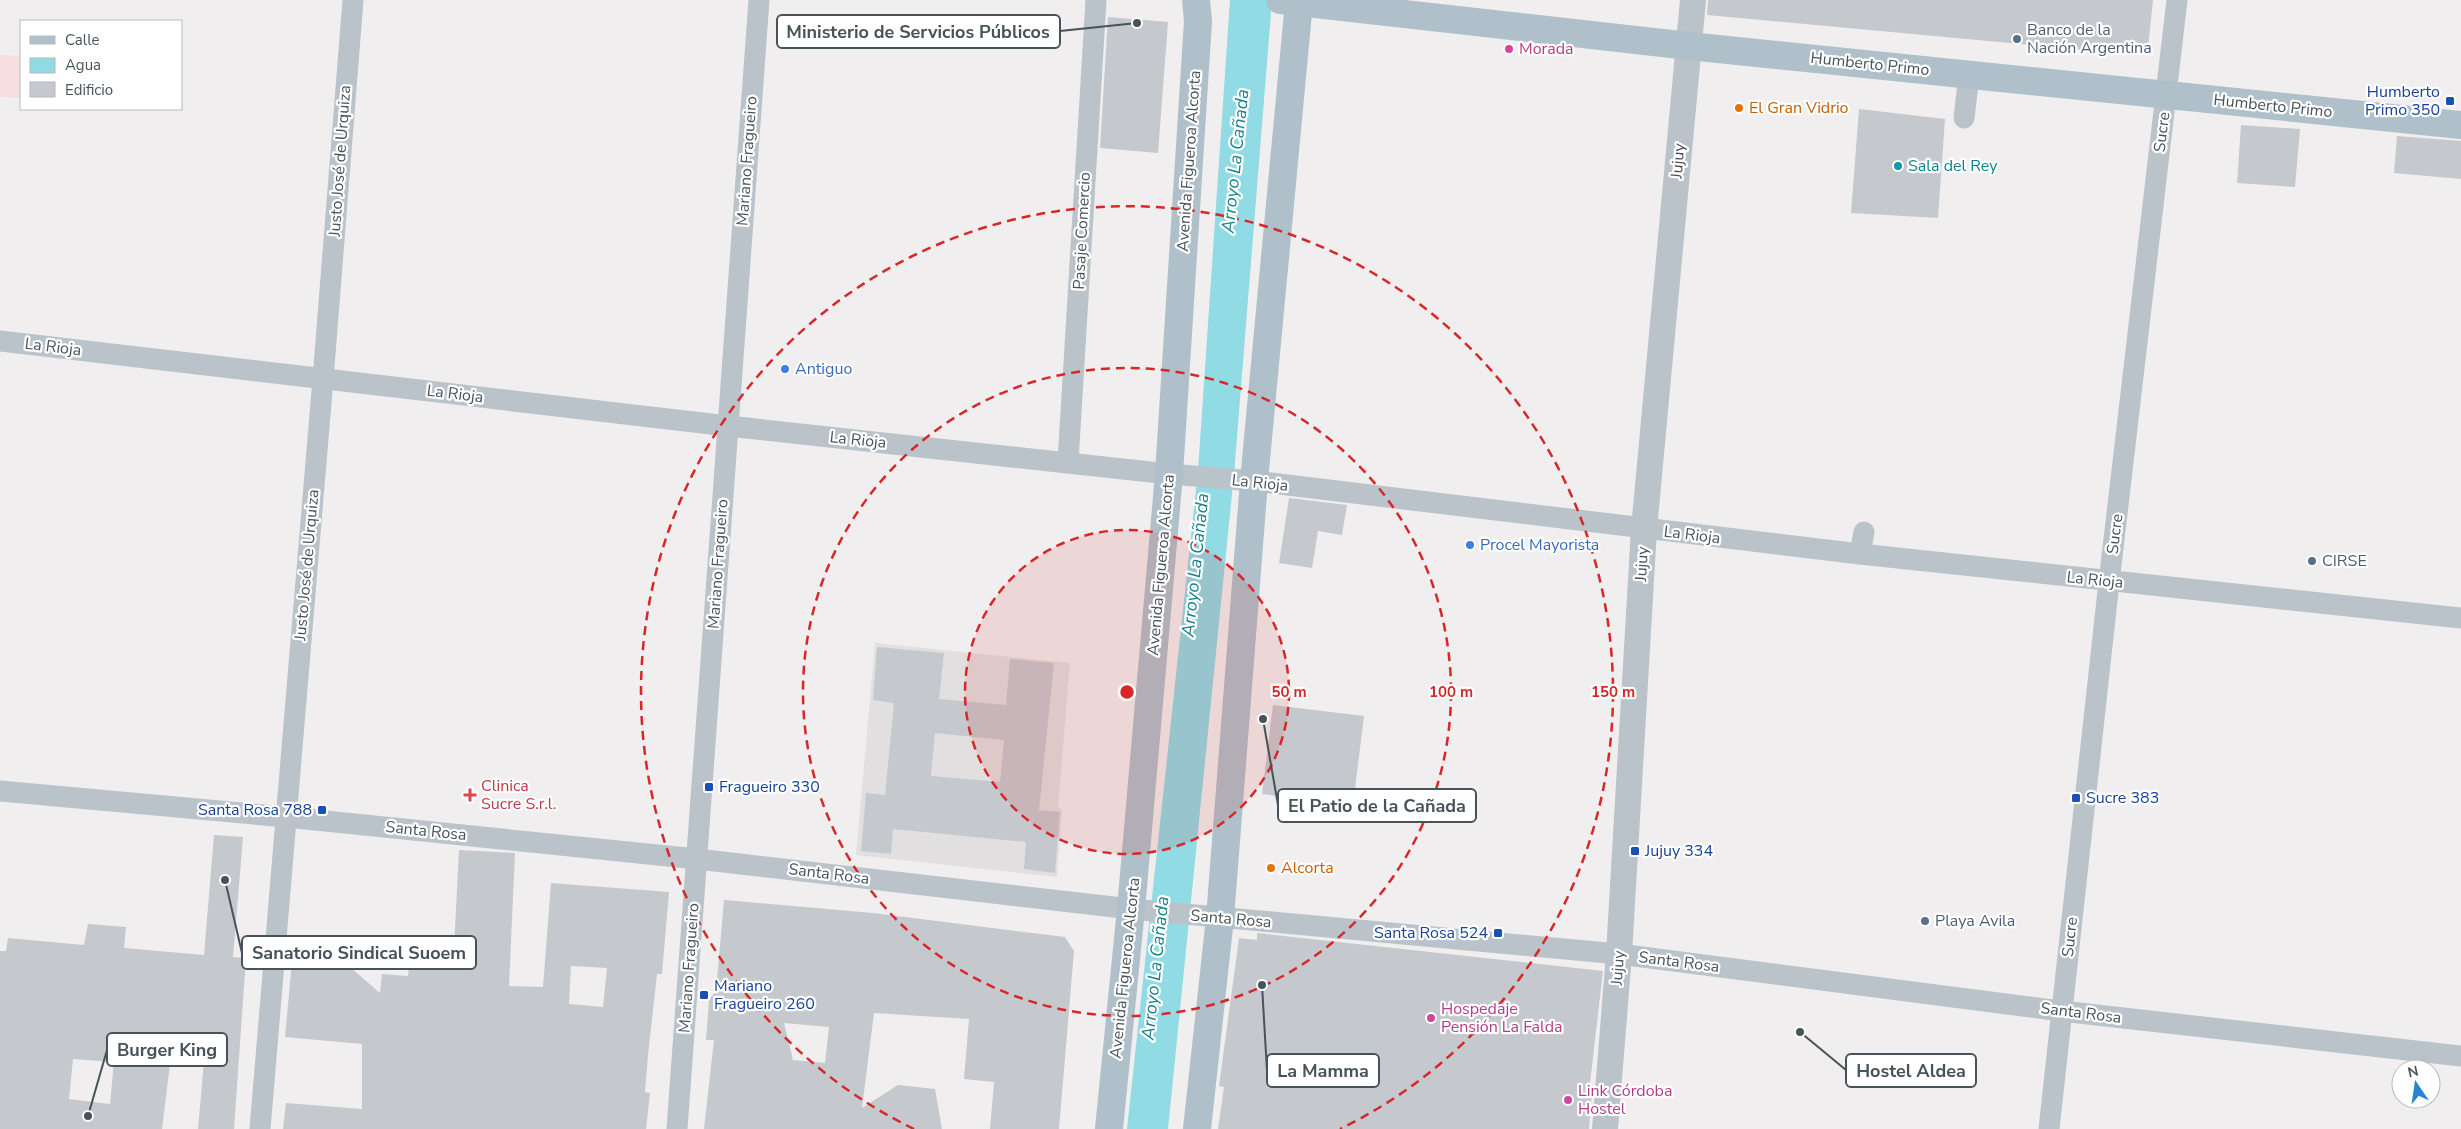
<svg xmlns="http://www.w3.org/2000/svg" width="2461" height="1129" font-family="'Nunito Sans',sans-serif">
  <rect width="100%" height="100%" fill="#f0eeee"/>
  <polygon fill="#e1dfdf" points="875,643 1070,663 1058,807 1062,810 1057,877 856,855"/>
  <polygon fill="#f8dfe0" points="0,55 21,56 21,98 0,97"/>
  <polygon fill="#90dbe4" points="1230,0 1272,0 1234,474 1168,1129 1127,1129 1198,471"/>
  <g fill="#c5c9cd" fill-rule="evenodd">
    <polygon points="1708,0 2153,0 2148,48 2138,55 1707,15"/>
    <polygon points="1108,17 1168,22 1158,153 1100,148"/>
    <polygon points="1859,109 1945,119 1938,218 1851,213"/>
    <polygon points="2241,125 2300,129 2295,187 2237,183"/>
    <polygon points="2397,136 2461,141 2461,179 2394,173"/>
    <polygon points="1289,498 1347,505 1342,535 1318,531 1312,568 1279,563"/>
    <path d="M877,647L944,653L939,699L1006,705L1010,659L1054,663L1039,810L1060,812L1055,873L1024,869L1026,842L893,829L891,854L861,851L866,793L885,795L894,703L873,700ZM935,733L1004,740L1000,782L931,776Z"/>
    <polygon points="1273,705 1364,716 1353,805 1262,794"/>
    <path d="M214,835L243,837L233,957L246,958L234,1129H198L205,1050L172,1048L162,1129H0V951H6L8,938L84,945L88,924L126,927L124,948L204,955ZM73,1059L114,1062L110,1104L69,1099Z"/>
    <path d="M459,850L515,853L509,986L543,987L551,883L669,892L662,974H657L648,1055L645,1092L650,1093L646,1129H283L286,1103L362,1109V1044L285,1037L293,951L336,955L380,993L382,974L408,976L410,957L425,966L426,946L454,948ZM571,966L607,968L603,1007L569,1004Z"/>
    <path d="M724,900L873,913L1065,937L1074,951L1059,1129H990L994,1082L964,1079L969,1019L874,1013L862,1108L898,1085L935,1089L942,1129H704L714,1040H706L709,1000L716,991ZM784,1023L829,1027L825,1063L793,1060Z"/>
    <polygon points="1257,933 1603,971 1589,1092 1592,1093 1589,1129 1218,1129 1224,1087 1219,1086 1239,938 1257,940"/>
  </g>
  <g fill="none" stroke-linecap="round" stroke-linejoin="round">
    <g stroke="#bac3c9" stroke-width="21">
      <polyline points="1964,118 1969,75"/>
      <polyline points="0,341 728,426 1169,474 1254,481 1860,554 2461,618"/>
      <polyline points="1068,462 1096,0"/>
      <polyline points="1860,554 1864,532"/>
      <polyline points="0,791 286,817 697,859 1131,909 1619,954 2061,1011 2461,1056"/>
      <polyline points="260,1129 323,379 353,0"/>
      <polyline points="677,1129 759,0"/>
      <polyline points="2049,1129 2109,582 2177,0"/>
    </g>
    <polyline stroke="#bac3c9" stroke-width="26" points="1605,1129 1619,954 1644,529 1693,0"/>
    <g stroke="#afc0ca" stroke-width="28">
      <polyline points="1280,0 1689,46 2461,125"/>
      <polyline points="1109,1129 1131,909 1169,474 1198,21 1196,0"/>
      <polyline points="1197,1129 1220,918 1254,481 1299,2"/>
    </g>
  </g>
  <circle cx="1127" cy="692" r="162" fill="#d62828" fill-opacity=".12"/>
  <g fill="none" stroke="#d62828" stroke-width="2.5" stroke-dasharray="9 6">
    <circle cx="1127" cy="692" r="162"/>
    <circle cx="1127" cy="692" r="324"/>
    <path d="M914 1129A486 486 0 1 1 1340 1129"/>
  </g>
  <g fill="#5c6f8a" stroke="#fff" stroke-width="2">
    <circle cx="2017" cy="39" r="5"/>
    <circle cx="2312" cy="561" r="5"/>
    <circle cx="1925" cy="921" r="5"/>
  </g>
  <g fill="#d1479c" stroke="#fff" stroke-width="2">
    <circle cx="1509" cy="49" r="5"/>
    <circle cx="1431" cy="1018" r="5"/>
    <circle cx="1568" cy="1100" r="5"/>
  </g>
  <g fill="#1a4fb4" stroke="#fff" stroke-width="2">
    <rect x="2445" y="96" width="10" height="10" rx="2.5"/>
    <rect x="704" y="782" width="10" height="10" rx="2.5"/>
    <rect x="2071" y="793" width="10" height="10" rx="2.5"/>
    <rect x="317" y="805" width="10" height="10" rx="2.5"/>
    <rect x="1630" y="846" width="10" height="10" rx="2.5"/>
    <rect x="1493" y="928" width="10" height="10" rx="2.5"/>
    <rect x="699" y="990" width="10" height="10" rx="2.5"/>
  </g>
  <g fill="#e8710a" stroke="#fff" stroke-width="2">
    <circle cx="1739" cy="108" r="5"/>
    <circle cx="1271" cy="868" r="5"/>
  </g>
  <circle fill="#0f9aa8" stroke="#fff" stroke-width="2" cx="1898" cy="166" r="5"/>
  <g fill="#3f7fe0" stroke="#fff" stroke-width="2">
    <circle cx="785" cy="369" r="5"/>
    <circle cx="1470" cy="545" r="5"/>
  </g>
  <path fill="#e0444e" stroke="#fff" stroke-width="2" d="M467.5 787.5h5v5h5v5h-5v5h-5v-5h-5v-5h5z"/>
  <g text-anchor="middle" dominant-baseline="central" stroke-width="4.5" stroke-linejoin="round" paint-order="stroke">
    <g font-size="16" fill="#4e5e75" stroke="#fff" text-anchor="start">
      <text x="2027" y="30">Banco de la<tspan x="2027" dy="18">Nación Argentina</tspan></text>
      <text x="2322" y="561">CIRSE</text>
      <text x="1935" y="921">Playa Avila</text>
    </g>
    <g font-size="16" fill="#b23c85" stroke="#fff" text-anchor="start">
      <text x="1519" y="49">Morada</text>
      <text x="1441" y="1009">Hospedaje<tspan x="1441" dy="18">Pensión La Falda</tspan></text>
      <text x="1578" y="1091">Link Córdoba<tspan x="1578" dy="18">Hostel</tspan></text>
    </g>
    <g font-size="16" fill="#475359" stroke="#fff">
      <text transform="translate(1870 64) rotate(6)">Humberto Primo</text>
      <text transform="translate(2273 106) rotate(6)">Humberto Primo</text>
      <text transform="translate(2162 132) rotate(-83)">Sucre</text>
      <text transform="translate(340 161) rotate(-86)">Justo José de Urquiza</text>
      <text transform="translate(747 161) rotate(-86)">Mariano Fragueiro</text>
      <text transform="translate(1189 161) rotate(-86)">Avenida Figueroa Alcorta</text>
      <text transform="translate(1678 161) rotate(-85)">Jujuy</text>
      <text transform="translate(1082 231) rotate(-87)">Pasaje Comercio</text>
      <text transform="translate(53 347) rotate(7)">La Rioja</text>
      <text transform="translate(455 394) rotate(7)">La Rioja</text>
      <text transform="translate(858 440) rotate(6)">La Rioja</text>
      <text transform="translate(1260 483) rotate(6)">La Rioja</text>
      <text transform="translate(2115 534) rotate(-83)">Sucre</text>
      <text transform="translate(1692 535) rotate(7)">La Rioja</text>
      <text transform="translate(718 564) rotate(-86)">Mariano Fragueiro</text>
      <text transform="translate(1642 564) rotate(-87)">Jujuy</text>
      <text transform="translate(307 565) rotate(-85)">Justo José de Urquiza</text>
      <text transform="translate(1161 565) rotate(-85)">Avenida Figueroa Alcorta</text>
      <text transform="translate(2095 580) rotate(6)">La Rioja</text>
      <text transform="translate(426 831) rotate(6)">Santa Rosa</text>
      <text transform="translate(829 874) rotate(7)">Santa Rosa</text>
      <text transform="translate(1231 919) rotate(5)">Santa Rosa</text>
      <text transform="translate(2070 937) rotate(-84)">Sucre</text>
      <text transform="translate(1679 962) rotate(7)">Santa Rosa</text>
      <text transform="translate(689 968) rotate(-86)">Mariano Fragueiro</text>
      <text transform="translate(1125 968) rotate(-84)">Avenida Figueroa Alcorta</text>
      <text transform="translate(1618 968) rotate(-86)">Jujuy</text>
      <text transform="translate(2081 1013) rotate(7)">Santa Rosa</text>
    </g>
    <g font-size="16" fill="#164399" stroke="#fff" text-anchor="start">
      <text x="2440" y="92" text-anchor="end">Humberto<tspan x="2440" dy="18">Primo 350</tspan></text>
      <text x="719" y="787">Fragueiro 330</text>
      <text x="2086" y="798">Sucre 383</text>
      <text x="312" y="810" text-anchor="end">Santa Rosa 788</text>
      <text x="1645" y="851">Jujuy 334</text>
      <text x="1488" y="933" text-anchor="end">Santa Rosa 524</text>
      <text x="714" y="986">Mariano<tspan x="714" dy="18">Fragueiro 260</tspan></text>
    </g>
    <g font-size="16" fill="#c56008" stroke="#fff" text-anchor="start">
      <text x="1749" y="108">El Gran Vidrio</text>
      <text x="1281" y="868">Alcorta</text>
    </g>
    <g font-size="16" fill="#0d838f" stroke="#fff" text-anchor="start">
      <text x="1908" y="166">Sala del Rey</text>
    </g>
    <g font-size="16" fill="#366cbe" stroke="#fff" text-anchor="start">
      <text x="795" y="369">Antiguo</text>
      <text x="1480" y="545">Procel Mayorista</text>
    </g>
    <g font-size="16" fill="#be3a42" stroke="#fff" text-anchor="start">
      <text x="481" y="786">Clinica<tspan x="481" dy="18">Sucre S.r.l.</tspan></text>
    </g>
    <g font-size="18" font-style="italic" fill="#18828d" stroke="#fff">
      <text transform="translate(1235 161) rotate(-84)">Arroyo La Cañada</text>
      <text transform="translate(1195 565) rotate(-84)">Arroyo La Cañada</text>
      <text transform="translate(1155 968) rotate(-84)">Arroyo La Cañada</text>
    </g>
  </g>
  <circle cx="1127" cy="692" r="8" fill="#d62828" stroke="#fff" stroke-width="2.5"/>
  <g font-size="15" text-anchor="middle" font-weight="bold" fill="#d62828" stroke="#fff" stroke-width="4.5" stroke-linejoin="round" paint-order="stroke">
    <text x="1289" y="697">50 m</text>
    <text x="1451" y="697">100 m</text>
    <text x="1613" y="697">150 m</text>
  </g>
  <path fill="none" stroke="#475359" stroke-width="2" d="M1137 23L1060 31M1263 719L1278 805M225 880L242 953M88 1116L107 1050M1800 1032L1846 1070M1262 985L1267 1071"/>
  <g fill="#475359" stroke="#fff" stroke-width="2">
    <circle cx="1137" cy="23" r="5"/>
    <circle cx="1263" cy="719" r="5"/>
    <circle cx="225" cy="880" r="5"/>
    <circle cx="88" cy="1116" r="5"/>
    <circle cx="1800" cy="1032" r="5"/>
    <circle cx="1262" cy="985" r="5"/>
  </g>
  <g fill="#fff" stroke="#475359" stroke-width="2">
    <rect x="777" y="15" width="283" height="33" rx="5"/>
    <rect x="1278" y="789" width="198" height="33" rx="5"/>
    <rect x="242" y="936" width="234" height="33" rx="5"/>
    <rect x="107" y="1033" width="120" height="33" rx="5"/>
    <rect x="1846" y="1054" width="130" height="33" rx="5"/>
    <rect x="1267" y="1054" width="112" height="33" rx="5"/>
  </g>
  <g font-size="18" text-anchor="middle" font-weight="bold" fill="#475359">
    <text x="918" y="38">Ministerio de Servicios Públicos</text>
    <text x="1377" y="812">El Patio de la Cañada</text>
    <text x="359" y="959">Sanatorio Sindical Suoem</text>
    <text x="167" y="1056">Burger King</text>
    <text x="1911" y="1077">Hostel Aldea</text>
    <text x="1323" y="1077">La Mamma</text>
  </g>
  <rect x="20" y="20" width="162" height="90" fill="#ffffff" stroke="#b5babd"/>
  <rect x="30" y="36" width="25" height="8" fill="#afc0ca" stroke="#b5babd"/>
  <text x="65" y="45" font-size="15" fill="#475359">Calle</text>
  <rect x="30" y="58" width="25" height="15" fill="#90dbe4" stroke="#b5babd"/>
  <text x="65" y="70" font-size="15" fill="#475359">Agua</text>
  <rect x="30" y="82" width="25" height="15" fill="#c5c9cd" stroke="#b5babd"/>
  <text x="65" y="95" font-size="15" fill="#475359">Edificio</text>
  <g transform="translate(2416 1084) rotate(347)"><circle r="24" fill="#ffffff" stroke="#b5babd"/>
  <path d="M0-4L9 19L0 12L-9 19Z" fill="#2984cf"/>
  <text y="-8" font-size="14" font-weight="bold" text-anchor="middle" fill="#475359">N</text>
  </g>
</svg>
